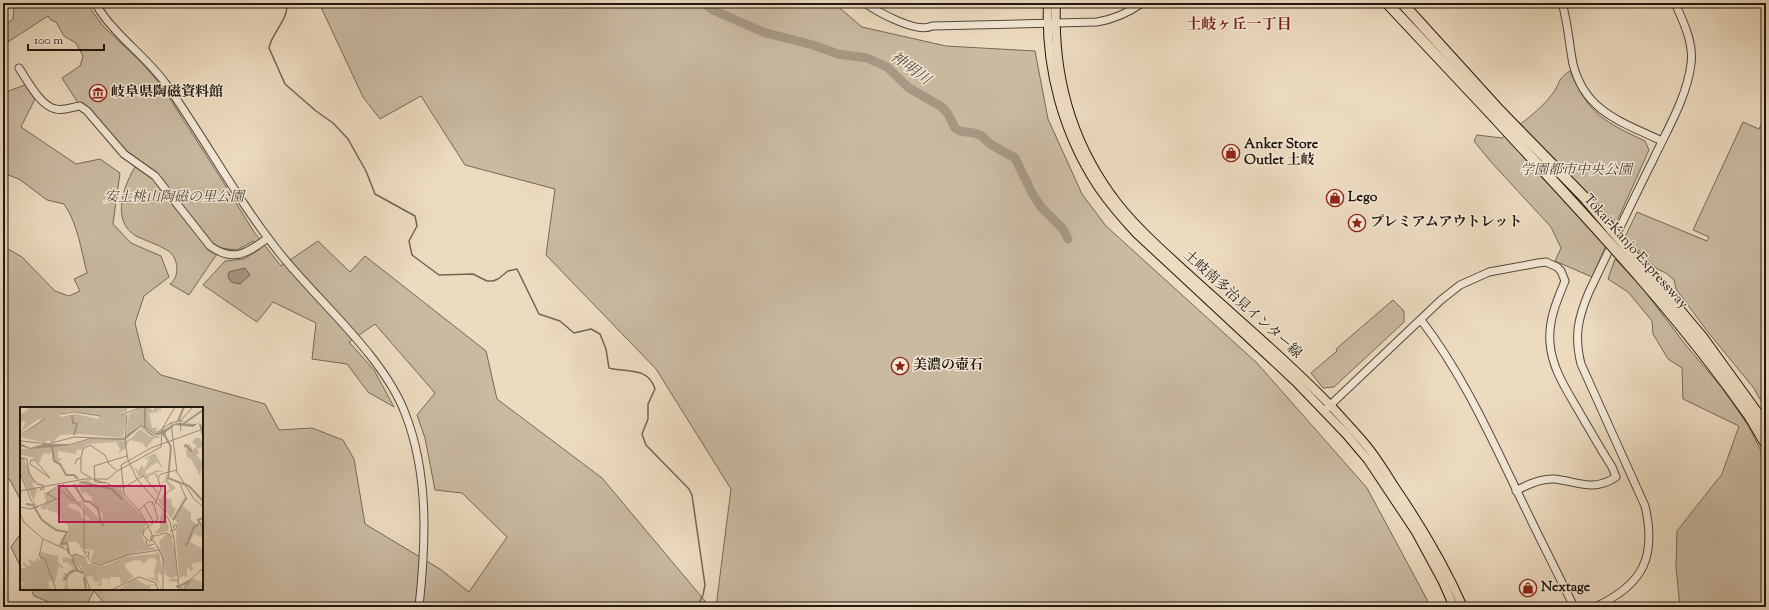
<svg xmlns="http://www.w3.org/2000/svg" width="1769" height="610" font-family="'Sorts Mill Goudy','Noto Serif JP',serif">
  <rect width="100%" height="100%" fill="#eddbc0"/>
  <filter id="stains"><feTurbulence type="fractalNoise" baseFrequency=".005" numOctaves="4"/><feColorMatrix values="0 0 0 0 .2 0 0 0 0 .09 0 0 0 0 .02 0 0 0 .5 -.17"/></filter>
  <radialGradient id="worn" r=".72"><stop offset=".6" stop-color="#630" stop-opacity="0"/><stop offset="1" stop-color="#630" stop-opacity=".3"/></radialGradient>
  <g fill="#cabaa2" stroke="#756858">
    <path d="M27,3H86L103,26L142,63L161,85L222,180L254,232L281,266L318,241L350,272L365,256L486,351L497,399L602,478L710,607H107L94,591L85,607H61L34,596L31,589H202V408H21V501L10,480L3,479V246L22,257L55,291L69,296L80,291L74,279L87,273C81,250 78,224 64,204L47,200L19,179L3,173V93L25,85L35,99L21,127L76,164L100,159L120,173L113,224L131,243L161,256L169,277L144,296L135,323L144,359L161,375L265,404L279,430L312,428L343,440L354,459L365,524L440,569L469,592L507,537L462,493L435,490L425,438L417,415L435,393L375,324L349,342L374,370L394,407L368,392L347,364L312,359L316,323L273,302L257,322L203,285L225,261L244,259L260,249L253,241L237,250L221,248L189,295L170,284C181,276 178,256 167,250C157,244 146,241 136,236C110,221 124,183 137,164L80,106L62,78L80,66L83,56L76,43L64,36L56,22L51,20L48,16L3,45V26L13,19L14,7Z"/>
    <polygon points="319,3 834,3 862,27 946,46 1035,51 1048,119 1082,194 1106,226 1257,363 1367,488 1431,607 716,607 731,489 656,369 546,255 555,189 465,165 421,96 380,119 363,97"/>
    <path d="M1570,71C1588,114 1605,122 1645,141L1649,150L1592,277L1555,261L1561,248L1551,227L1491,162L1474,141L1477,135L1502,138C1518,126 1542,109 1553,93C1561,82 1557,79 1570,71Z"/>
    <polygon points="1766,114 1766,409 1753,387 1707,331 1676,289 1674,280 1666,273 1657,269 1625,237 1637,212 1707,241 1709,237 1693,230 1743,122 1759,129"/>
    <polygon points="1615,259 1640,285 1685,344 1722,388 1748,425 1766,461 1766,607 1680,607 1676,567 1677,531 1722,474 1739,426 1683,399 1682,368 1668,359 1653,334 1652,321 1628,292 1608,279"/>
    <polygon points="1393,300 1404,311 1404,322 1334,387 1323,388 1311,373 1337,351 1336,349"/>
    <polygon points="21,533 21,568 11,547"/>
  </g>
  <polygon fill="#a79884" stroke="#716455" points="245,268 250,275 240,284 231,282 228,277 229,272"/>
  <g fill="none" stroke-linecap="round" stroke-linejoin="round">
    <path stroke="#716455" stroke-width="1.5" d="M286,3C291,16 271,34 269,48L285,84L316,111L333,123L348,139L366,171L375,194L415,216L417,226L409,241L412,255L439,275L473,274L487,281H493L498,279L508,271L517,269L539,314L560,321L574,333L591,329L600,334L606,349L609,368C626,373 648,366 655,389L648,404V419L642,434L646,445L689,489L692,495L705,585L703,595L697,607"/>
    <polyline stroke="#a79884" stroke-width="9" points="704,3 713,10 763,32 813,45 838,54 867,58 887,67 909,88 942,107 948,114 955,128 960,131 974,133 982,136 990,144 1015,158 1032,193 1041,207 1063,229 1068,239"/>
    <defs>
      <g id="minor">
        <path d="M95,3C100,11 105,19 112,26C129,46 150,62 166,84C206,140 238,202 282,256C320,303 383,356 405,413C429,474 426,542 419,607"/>
        <path d="M865,3C878,12 917,34 932,26L1097,22C1115,19 1128,13 1142,3"/>
        <path d="M1562,3C1568,23 1569,44 1573,64C1585,112 1622,122 1662,141"/>
        <path d="M19,68C27,80 41,107 56,109C64,111 72,107 80,106L87,111L124,154L155,176L210,246C234,263 247,253 268,238"/>
        <path d="M1421,320C1461,372 1488,431 1516,489C1535,529 1555,568 1574,607"/>
        <path d="M1324,411L1441,300L1460,285L1489,272L1538,263L1546,262L1557,267L1561,271L1565,281C1557,300 1548,321 1550,343C1552,370 1568,392 1581,415C1591,432 1601,450 1612,467L1616,477C1593,492 1579,482 1555,479C1541,478 1528,484 1516,491"/>
        <path d="M1595,607C1643,585 1657,557 1645,506L1581,364C1574,336 1578,318 1589,292C1610,248 1631,204 1653,160C1667,130 1687,97 1691,64C1694,43 1683,21 1675,3"/>
      </g>
      <g id="major">
        <path d="M1048,3C1045,68 1063,134 1099,188C1110,204 1123,219 1136,233L1295,381L1346,434L1368,460L1416,532L1442,580L1454,607"/>
        <path d="M1056,3C1053,77 1072,145 1118,204C1138,229 1163,251 1187,273C1235,317 1286,359 1331,406C1343,419 1355,432 1366,445C1377,458 1385,472 1394,486C1420,524 1444,564 1463,607"/>
        <polyline points="3,4 11,3"/>
      </g>
      <g id="highway">
        <polyline points="1387,3 1494,117"/>
        <polyline points="1402,3 1501,112"/>
        <polyline points="1757,413 1766,427"/>
        <polyline points="1750,417 1766,444"/>
      </g>
    </defs>
    <use href="#minor" stroke="#53483b" stroke-width="9"/>
    <use href="#major" stroke="#20170f" stroke-width="10"/>
    <use href="#highway" stroke="#20170f" stroke-width="12"/>
    <use href="#minor" stroke="#f3e8d6" stroke-width="7"/>
    <use href="#major" stroke="#eddbc0" stroke-width="8"/>
    <use href="#highway" stroke="#eddbc0" stroke-width="10"/>
    <defs>
      <g id="highway-bridge">
        <polyline points="1501,112 1585,198 1702,337 1757,413"/>
        <path d="M1494,117C1583,214 1675,309 1750,417"/>
      </g>
    </defs>
    <use href="#highway-bridge" stroke="#20170f" stroke-width="12" stroke-linecap="butt"/>
    <use href="#highway-bridge" stroke="#eddbc0" stroke-width="10"/>
  </g>
  <defs>
    <symbol id="museum-ring" viewBox="-11 -11 22 22"><circle r="9.5" fill="#f3e8d6" stroke="#8f2418" stroke-width="1.5"/><path d="M0-6L6-3V-2H-6V-3ZM-5-1h2V3h-2ZM-1-1h2V3h-2ZM3-1h2V3H3ZM-6 4H6V6H-6Z" fill="#8f2418"/></symbol>
    <symbol id="shop-ring" viewBox="-11 -11 22 22"><circle r="9.5" fill="#f3e8d6" stroke="#8f2418" stroke-width="1.5"/><path d="M-5-2.5h2.3a2.7 3.5 0 0 1 5.4 0H5L5.5 6h-11ZM-1.5-2.5h3a1.5 2.3 0 0 0-3 0Z" fill="#8f2418"/></symbol>
    <symbol id="sight-ring" viewBox="-11 -11 22 22"><circle r="9.5" fill="#f3e8d6" stroke="#8f2418" stroke-width="1.5"/><path d="M0-6L1.8-2.2L6-1.7L2.9 1.2L3.7 5.4L0 3.3L-3.7 5.4L-2.9 1.2L-6-1.7L-1.8-2.2Z" fill="#8f2418"/></symbol>
  </defs>
  <g fill-rule="evenodd">
    <use href="#museum-ring" x="88" y="83" width="20" height="20"/>
    <use href="#shop-ring" x="1221" y="143" width="20" height="20"/>
    <use href="#shop-ring" x="1325" y="188" width="20" height="20"/>
    <use href="#sight-ring" x="1347" y="213" width="20" height="20"/>
    <use href="#sight-ring" x="890" y="356" width="20" height="20"/>
    <use href="#shop-ring" x="1518" y="578" width="20" height="20"/>
  </g>
  <g text-anchor="middle" dominant-baseline="central" stroke-width="3" stroke-linejoin="round" paint-order="stroke">
    <g font-size="14" font-weight="bold" fill="#20170f" stroke="#f3e8d6" text-anchor="start">
      <text x="111" y="93">岐阜県陶磁資料館</text>
      <text x="1244" y="145">Anker Store<tspan x="1244" dy="16">Outlet 土岐</tspan></text>
      <text x="1348" y="198">Lego</text>
      <text x="1370" y="223">プレミアムアウトレット</text>
      <text x="913" y="366">美濃の壺石</text>
      <text x="1541" y="588">Nextage</text>
    </g>
    <g font-size="14" font-style="italic" fill="#53483b" stroke="#f3e8d6">
      <text x="1576" y="171">学園都市中央公園</text>
      <text x="174" y="198">安土桃山陶磁の里公園</text>
    </g>
    <g font-size="14" fill="#20170f" stroke="#f3e8d6">
      <text transform="translate(1635 252) rotate(48)">Tokai-Kanjo Expressway</text>
      <text transform="translate(1242 305) rotate(42)">土岐南多治見インター線</text>
    </g>
    <g font-size="15" font-weight="bold" fill="#7a1f14" stroke="#f3e8d6">
      <text x="1239" y="25">土岐ヶ丘一丁目</text>
    </g>
    <g font-size="15" font-style="italic" fill="#564b3e" stroke="#f3e8d6">
      <text transform="translate(910 69) rotate(36)">神明川</text>
    </g>
  </g>
  <g transform="translate(20 407)">
    <rect width="183" height="183" fill="#eddbc0"/>
    <path d="M9,0H107V4L100,6L107,8L103,31L60,27L40,28L33,35L27,33L26,36L0,30L22,12L17,13L0,26L6,15L0,14V7L7,4ZM49,4L78,8L79,12L55,7L41,10L38,7ZM123,0H129L133,4L135,0L141,2V5L137,1L138,5L129,6L132,21H137L136,24L139,25L132,26L118,18L106,31L109,7ZM120,22L131,30L139,28V31H134L126,41L123,36L110,33L104,43L98,46L100,42L96,35L68,37L61,43L57,42L56,47L38,44V51L43,52L40,53L38,57L33,54L32,44L29,48L26,46L23,47L19,56L12,50L0,48V42L46,39L71,32L94,31L104,34L112,31ZM175,31H180L183,37V43L181,40L177,42L179,46L176,48L183,55L180,69L171,52L167,50L166,44L169,36L173,43L177,39L172,35ZM135,46L144,63L137,55L125,64L126,68L137,63L144,65H135L139,69L136,71L135,67L129,69V73L123,69L119,70L114,60L117,62V65L122,58L124,63L130,50L126,53L125,51ZM3,50L14,74L12,78L17,83L14,93L16,98L0,66V51ZM145,67L149,75L156,81L147,87V92L151,91L152,99L156,102L151,112L137,91L141,93L144,86L150,82L146,75L140,77L145,74ZM68,73L73,77L101,82L104,90L121,108L126,117L122,128L126,139L138,142L119,145L84,157L74,156L71,152L74,143L62,142L57,135H47L44,141L39,139L42,131L48,128V118L41,114L40,107L27,103L29,99L25,103L20,101L26,95L24,86L44,78L56,95L61,94L68,100L82,115L83,108L72,94V90L65,85L62,86L58,78L59,75ZM49,96L58,98V100L62,98L65,108L70,111L68,114L61,110L60,105L48,100ZM136,94L144,105L149,121L147,124L134,127L140,120V111L143,104ZM162,98L171,106V113L183,122V131L174,127L170,135L183,142V150L181,155L173,156L171,159L174,162L171,164L167,160V170L163,169L159,172L156,128L158,117L154,111ZM147,127H150L155,143L157,167L153,172H157L158,175L146,174L152,172L145,168L139,134ZM20,145L37,149L38,145V155L43,160V162L39,159L35,175L31,173L28,175L30,183H0V176L2,178L5,177L0,175V161H6L2,156H5L8,159L11,158L8,152L15,155L17,151L20,153ZM139,145L143,169L138,165V171L142,183H139L141,179L138,175L126,170L135,171L134,164L137,154L134,151H129L123,157L122,154L116,153L106,156L105,160L114,170L101,178L100,170H90V182L89,172L82,171L81,179H78L77,176L80,177V174L75,175L72,169L67,170L62,160L52,150L55,147L66,152L68,157L85,159L103,150L135,147ZM43,150L51,151L57,163L49,169L47,177L49,183H44L46,174H42L44,166H49L53,161L47,155L43,156ZM115,171L126,178L136,177L137,179L131,178L129,183H98ZM172,171L181,175L183,183H160L159,180H164V177Z" fill="#cabaa2" fill-rule="evenodd"/>
    <path d="M183,13L173,20L155,18L146,25L145,30L142,27L132,29L120,20L105,33L71,32L46,39L10,42L0,39V36L10,41L24,37H50L70,31L103,32L119,19L134,28L156,16L176,17Z" fill="#a79884"/>
    <path fill="none" stroke="#a79884" stroke-width="2" d="M52,8L53,16L57,17L54,28M158,14L164,0M163,17L183,3M180,17L183,29M125,21V0M144,27L151,40L148,71L169,79L183,94M32,39L34,54L40,57L46,68H54L58,72M164,40L166,38L172,45M61,75L92,82L103,93M54,77L64,94L70,95L78,102L81,116L84,119M6,97L13,98L22,113L36,123L47,125L41,137L47,136L49,147M183,111L178,113L183,121M153,113L166,91M166,139L174,120L179,117M52,152L58,164L63,166M64,170L66,183M44,173L50,165L58,163M156,179L158,180L169,174"/>
    <path fill="none" stroke="#9b8d79" stroke-width="1" d="M40,7L54,5L81,9M101,8L122,0M107,8L105,34L108,53L117,72L142,101L150,115L154,132L159,183M151,15L157,65L174,92L183,100M161,24L160,14H163M0,28L25,12M0,31L1,34L28,37L54,30L103,32L121,18L135,27L149,17L161,13L173,0M0,51L7,52L9,66L15,75M61,51V65L71,71M11,53H15L30,71L10,57ZM55,57L57,52L61,51L63,42L70,38L85,48L89,57L96,63M0,66L11,93L18,101M74,72L75,75L85,76L75,73L74,59L107,49M15,74L17,77L23,78L24,82L20,83L21,81M85,75L94,80H105L123,69L139,87M43,77L64,104V145M160,77L167,93M40,83L52,93H55M0,84L65,72H88L97,64L141,40L142,22L155,0M124,98L134,116M0,100L11,102L37,92L27,87L39,78M119,103L128,95H133L132,98M0,107L4,115L23,132L47,143L64,166L70,183M130,124L131,125L132,128L133,130V131L131,133V130L132,129H134L139,128L141,127L147,126L153,131M150,124L156,122L157,118H154L153,121M131,125L121,106L104,87L101,58L131,41L183,22M126,131L127,139L134,137M23,132L19,149L25,152L36,183M130,133L134,134L138,141M130,135L123,128L124,123L138,112L134,99L141,82L138,71L141,67L157,63M138,140L143,152M51,149L56,147L66,151M68,150L69,145H64L72,156L81,158L107,148L140,143M143,151V183M91,183L119,170L136,176L138,183M164,183L171,172L183,161"/>
    <path fill="#c2185b" fill-opacity="0.15" stroke="#c2185b" stroke-width="2" d="M39,79H145V115H39Z"/>
    <rect width="183" height="183" fill="none" stroke="#20170f" stroke-width="2"/>
  </g>
  <rect width="1769" height="610" fill="none" stroke="#eddbc0" stroke-width="16"/>
  <rect x="4" y="4" width="1761" height="602" fill="none" stroke="#20170f" stroke-width="2"/>
  <rect x="8" y="8" width="1753" height="594" fill="none" stroke="#20170f"/>
  <path d="M28 44v6h76v-6" fill="none" stroke="#20170f" stroke-width="2"/>
  <text x="34" y="44" font-size="12" fill="#20170f" stroke="#f3e8d6" stroke-width="3" paint-order="stroke">100 m</text>
  <rect width="100%" height="100%" filter="url(#stains)"/>
  <rect width="100%" height="100%" fill="url(#worn)"/>
</svg>
